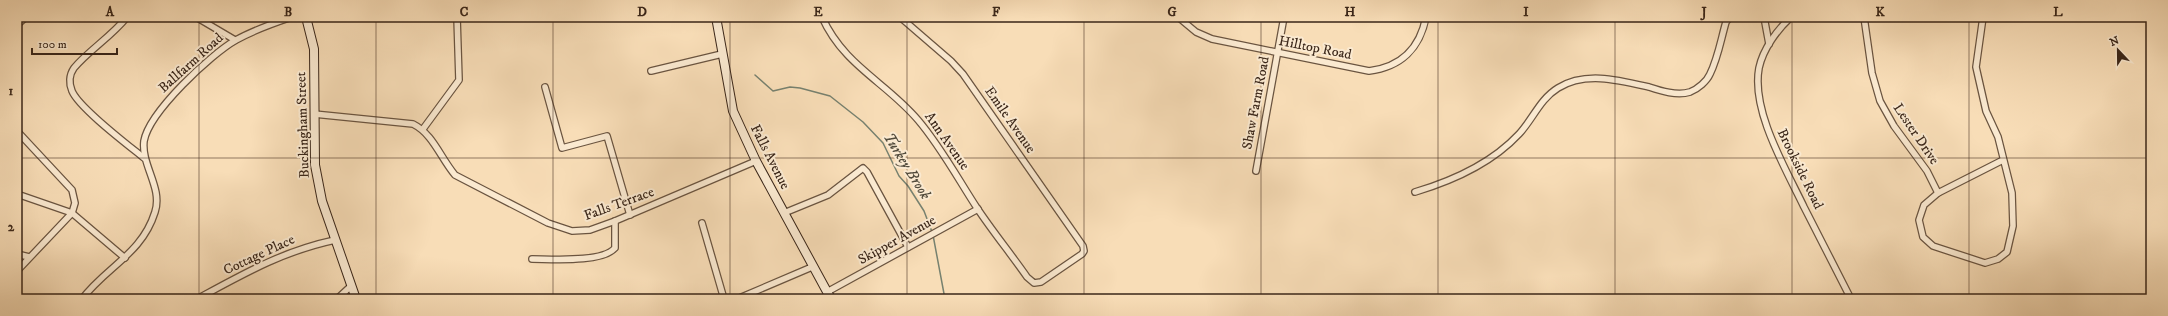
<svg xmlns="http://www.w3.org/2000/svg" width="2168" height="316" font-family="'IM FELL DW Pica',serif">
  <rect width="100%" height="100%" fill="#f8ddb7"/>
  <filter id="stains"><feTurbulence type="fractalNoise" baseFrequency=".005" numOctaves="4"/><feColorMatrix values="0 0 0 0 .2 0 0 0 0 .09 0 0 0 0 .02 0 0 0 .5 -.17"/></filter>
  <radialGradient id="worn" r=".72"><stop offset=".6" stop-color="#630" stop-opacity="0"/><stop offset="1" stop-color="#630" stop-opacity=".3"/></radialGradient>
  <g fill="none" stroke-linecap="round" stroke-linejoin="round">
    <g stroke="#77816f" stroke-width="1.5">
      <polyline points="755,75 773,91 790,87 800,88 830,96 863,122 883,143 899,176 908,186 924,211 932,232"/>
      <polyline points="933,235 945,299"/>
    </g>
    <defs>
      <g id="minor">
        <path d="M127,17C111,37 89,50 74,68C69,75 69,84 72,91C79,108 128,145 144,158"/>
        <polyline points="196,17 235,40"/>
        <path d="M822,17C844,66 886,82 918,120C941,147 958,179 977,208C993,232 1011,254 1027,277L1034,283L1041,282L1082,254L1084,251L1083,246L963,74L951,61L900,17"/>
        <path d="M1178,17L1196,32L1212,39L1369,71C1401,67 1420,48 1426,17"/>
        <polyline points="1764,17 1769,44"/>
        <path d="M1791,17C1777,30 1763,49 1759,68C1751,111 1786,169 1804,207C1820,238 1835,268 1851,299"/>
        <polyline points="1864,17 1872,73 1880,101 1894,126 1927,171 1938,193"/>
        <polyline points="1983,17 1976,67 1986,111 1998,137 2012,193 2013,226 2007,252 1998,259 1985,263 1933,246 1923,237 1919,220 1924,205 1938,193 2003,160"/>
        <polyline points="17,25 26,17"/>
        <polyline points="651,71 722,54"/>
        <polyline points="545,87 562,148 607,136 630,215"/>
        <path d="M314,114L413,124C433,134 440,157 455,175L548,223L572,231L590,230L615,221L756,161"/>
        <polyline points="423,129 459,80 457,17"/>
        <polyline points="17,131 72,190 75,203 72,213 17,271"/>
        <polyline points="1256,171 1284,17"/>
        <path d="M1415,192C1452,181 1492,163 1519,134C1533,119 1540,99 1558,88C1585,71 1619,80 1649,87C1661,91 1677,96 1690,92C1698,89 1707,81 1710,74C1718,58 1721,39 1726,22L1730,17"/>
        <polyline points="17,194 72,213 125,258"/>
        <polyline points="784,213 828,195 863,168 867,172 908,247"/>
        <polyline points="702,223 724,299"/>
        <polyline points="17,254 29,257"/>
        <path d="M532,259C551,259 602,263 615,248V221"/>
        <polyline points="827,292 978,209"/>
        <path d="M82,299C106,267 142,254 155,212C163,188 141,165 144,141C149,112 211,54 236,40C254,30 274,23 292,17"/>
        <path d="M197,299C243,274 283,251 335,240"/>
        <polyline points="337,299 351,286"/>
        <polyline points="737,299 812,267"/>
      </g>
      <g id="secondary">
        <polyline points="306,17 314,49 315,165 322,201 356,299"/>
        <polyline points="716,17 733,111 756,161 831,299"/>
      </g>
    </defs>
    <use href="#minor" stroke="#6a5440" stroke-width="8"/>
    <use href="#secondary" stroke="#3a2619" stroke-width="10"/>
    <use href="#minor" stroke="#fae9d0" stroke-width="5.5"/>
    <use href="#secondary" stroke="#fae9d0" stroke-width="8"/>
  </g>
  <path fill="none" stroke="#3a2619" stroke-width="1" stroke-opacity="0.55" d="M199,17V299M376,17V299M553,17V299M730,17V299M907,17V299M1084,17V299M1261,17V299M1438,17V299M1615,17V299M1792,17V299M1969,17V299M17,158H2151"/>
  <g text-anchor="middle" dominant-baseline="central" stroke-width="4" stroke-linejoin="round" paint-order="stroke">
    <g font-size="14" fill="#3a2619" stroke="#fae9d0">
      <text transform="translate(1315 48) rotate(11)">Hilltop Road</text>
      <text transform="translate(191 63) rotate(-42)">Ballfarm Road</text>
      <text transform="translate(1256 103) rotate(-79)">Shaw Farm Road</text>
      <text transform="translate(1010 120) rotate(55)">Emile Avenue</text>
      <text transform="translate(303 125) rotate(-92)">Buckingham Street</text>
      <text transform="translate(1916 134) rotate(56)">Lester Drive</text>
      <text transform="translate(947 141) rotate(55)">Ann Avenue</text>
      <text transform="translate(770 157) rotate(63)">Falls Avenue</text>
      <text transform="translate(1800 169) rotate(64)">Brookside Road</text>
      <text transform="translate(619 204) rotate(-20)">Falls Terrace</text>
      <text transform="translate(897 240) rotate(-29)">Skipper Avenue</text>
      <text transform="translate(259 255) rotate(-25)">Cottage Place</text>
    </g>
    <g font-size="15" font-style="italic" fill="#534c3d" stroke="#fae9d0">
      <text transform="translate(907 166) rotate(58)">Turkey Brook</text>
    </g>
  </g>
  <rect width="2168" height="316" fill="none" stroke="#f8ddb7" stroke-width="44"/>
  <g transform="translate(2118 50) rotate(338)" stroke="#fae9d0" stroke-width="3" paint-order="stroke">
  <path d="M0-3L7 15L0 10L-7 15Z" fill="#3a2619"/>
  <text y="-6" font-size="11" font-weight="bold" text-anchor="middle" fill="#3a2619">N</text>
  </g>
  <path d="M32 48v6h85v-6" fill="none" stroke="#3a2619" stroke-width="2"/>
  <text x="38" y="48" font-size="12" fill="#3a2619" stroke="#fae9d0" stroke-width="3" paint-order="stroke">100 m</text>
  <rect x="22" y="22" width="2124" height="272" fill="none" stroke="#3a2619" stroke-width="1.5"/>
  <g font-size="13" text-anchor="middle" font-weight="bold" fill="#3a2619">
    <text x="110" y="16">A</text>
    <text x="288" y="16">B</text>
    <text x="464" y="16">C</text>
    <text x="642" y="16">D</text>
    <text x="818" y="16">E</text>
    <text x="996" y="16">F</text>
    <text x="1172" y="16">G</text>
    <text x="1350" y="16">H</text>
    <text x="1526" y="16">I</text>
    <text x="1704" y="16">J</text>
    <text x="1880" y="16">K</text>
    <text x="2058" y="16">L</text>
    <text x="11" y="95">1</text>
    <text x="11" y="231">2</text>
  </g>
  <rect width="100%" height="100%" filter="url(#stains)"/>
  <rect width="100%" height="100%" fill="url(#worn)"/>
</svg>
